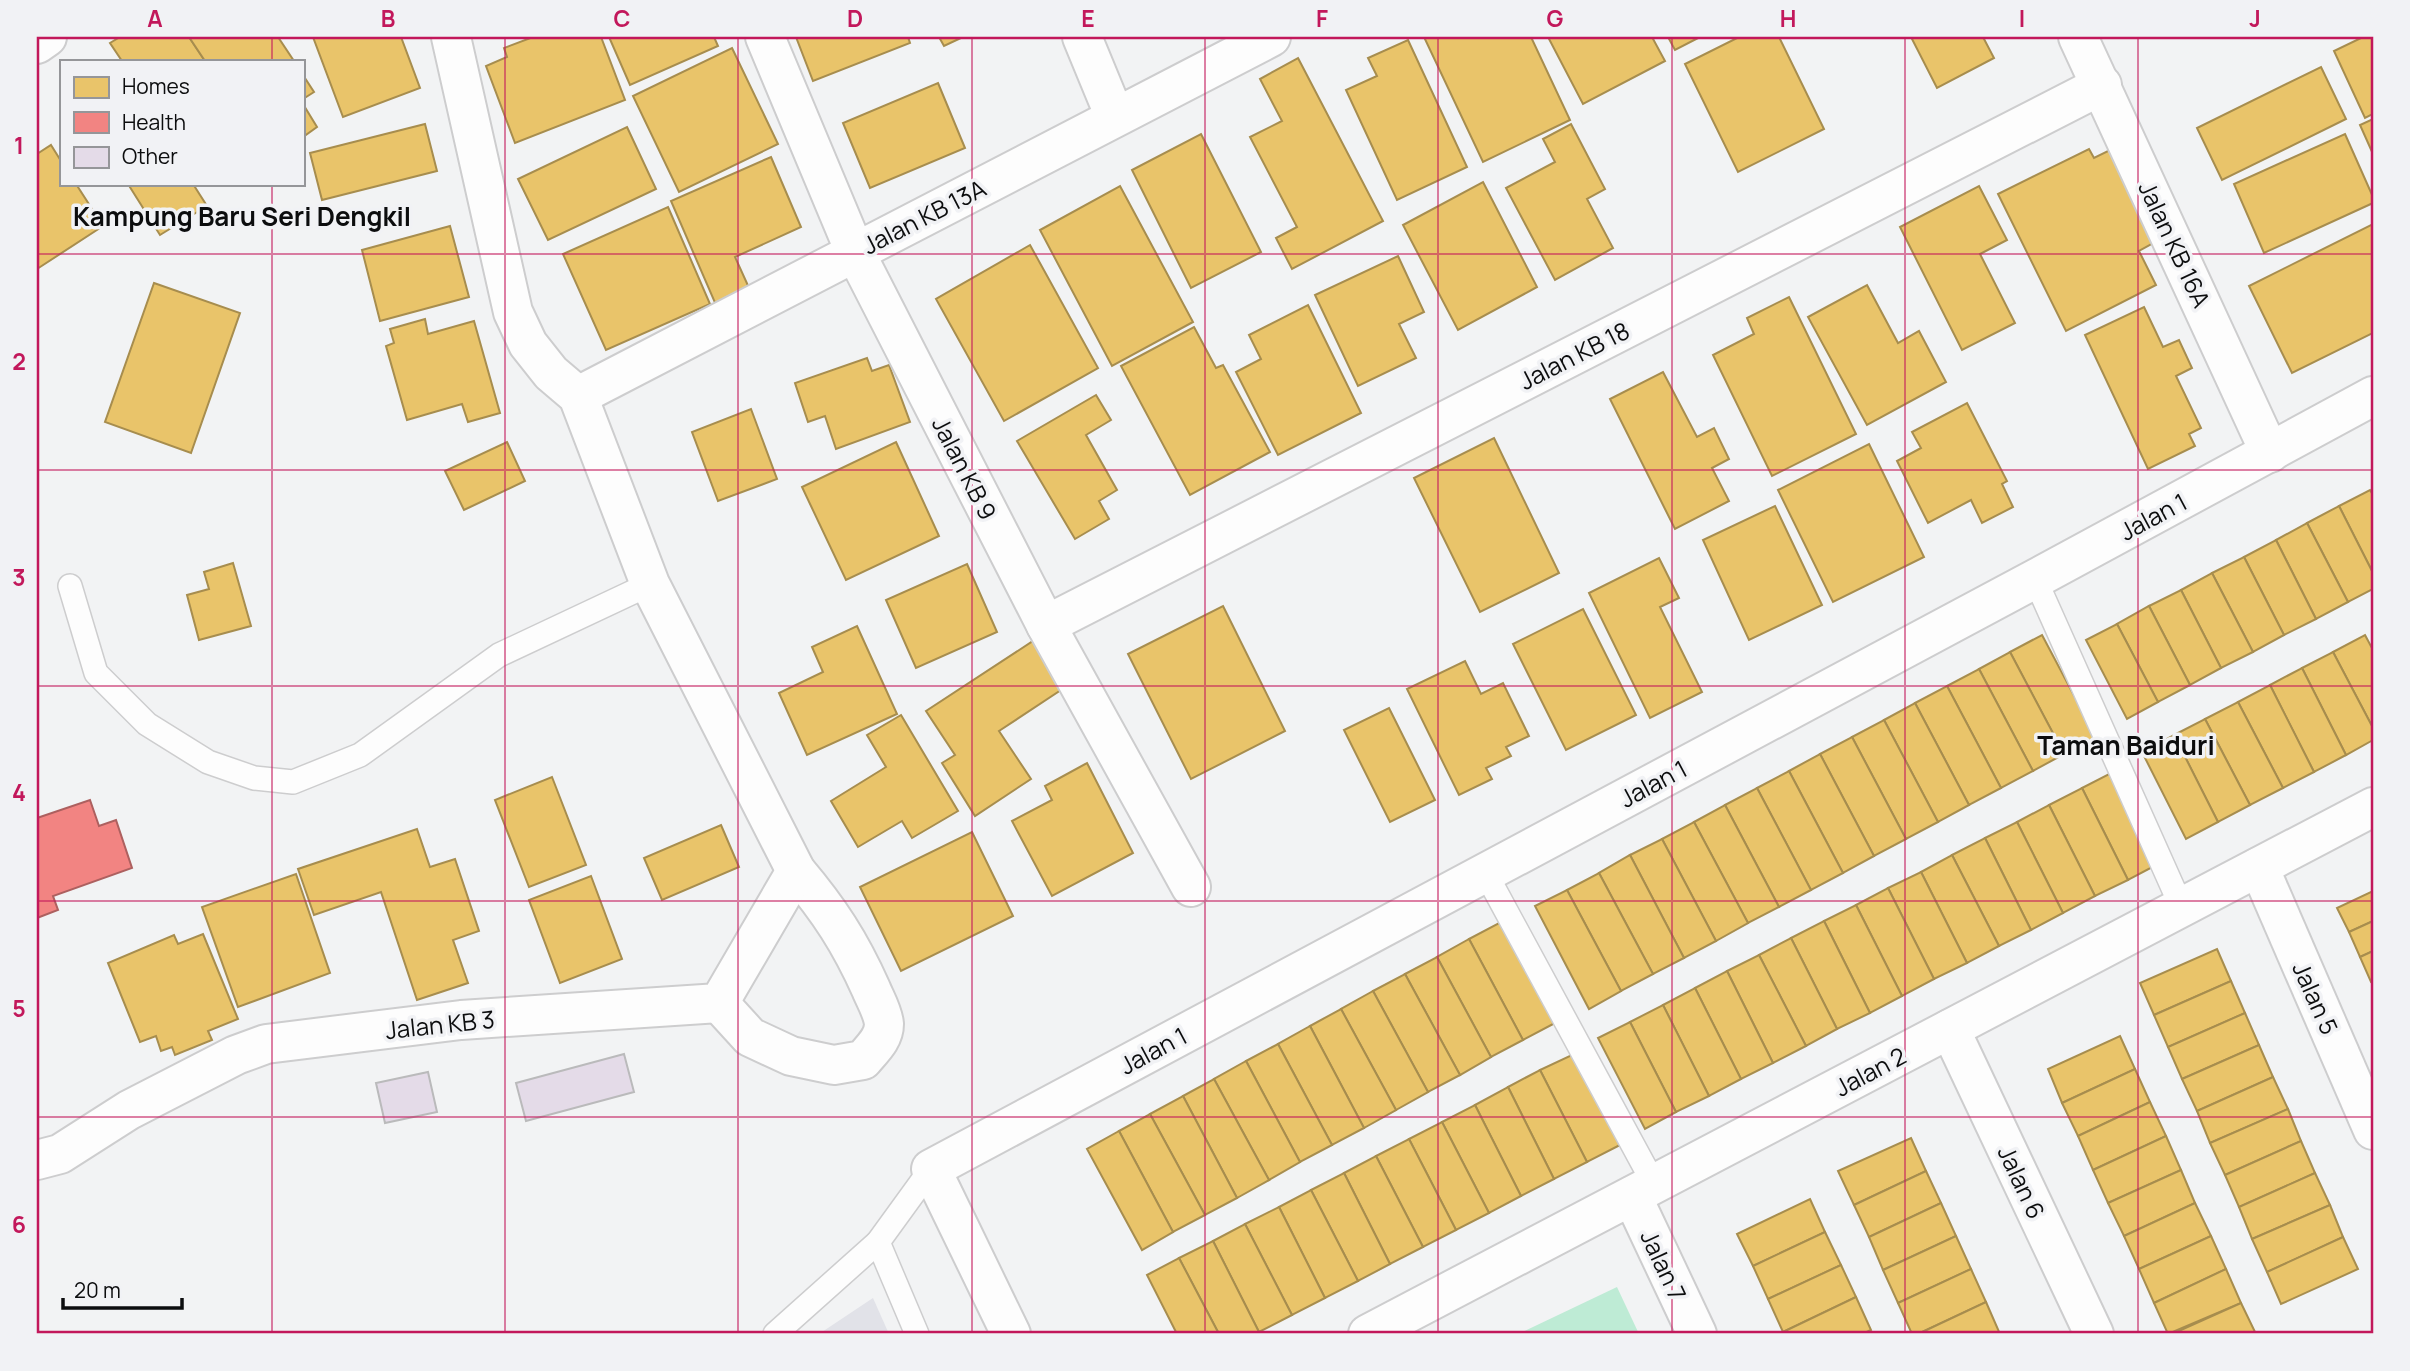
<svg xmlns="http://www.w3.org/2000/svg" width="2410" height="1371" font-family="Manrope,sans-serif">
  <rect width="100%" height="100%" fill="#f2f3f4"/>
  <polygon fill="#e1e2e8" points="873,1298 889,1334 819,1334"/>
  <polygon fill="#beebd5" points="1617,1287 1639,1334 1518,1334"/>
  <g fill="#e9c46a" stroke="#a78d4e" stroke-width="2">
    <polygon points="120,37 189,37 205,61 122,61 110,43"/>
    <polygon points="189,37 278,37 294,61 205,61"/>
    <polygon points="313,37 401,37 420,88 343,117"/>
    <polygon points="533,37 601,37 625,100 515,143 486,66 507,57 504,48"/>
    <polygon points="609,37 714,37 718,46 630,85"/>
    <polygon points="796,37 908,37 910,43 813,81"/>
    <polygon points="939,37 963,37 944,46"/>
    <polygon points="1424,37 1531,37 1570,120 1483,162"/>
    <polygon points="1548,37 1652,37 1665,61 1583,104"/>
    <polygon points="1668,37 1700,37 1675,50"/>
    <polygon points="1739,37 1779,37 1824,129 1738,172 1685,64"/>
    <polygon points="1911,37 1983,37 1994,58 1937,88"/>
    <polygon points="2363,37 2373,37 2373,114 2365,118 2334,51"/>
    <polygon points="1408,40 1467,167 1397,200 1346,90 1377,76 1368,58"/>
    <polygon points="732,48 778,144 679,192 633,96"/>
    <polygon points="1298,58 1383,221 1292,269 1276,238 1297,227 1250,137 1282,121 1260,79"/>
    <polygon points="2321,67 2346,119 2222,180 2197,128"/>
    <polygon points="303,75 314,92 303,99"/>
    <polygon points="938,83 965,148 870,188 843,123"/>
    <polygon points="303,104 317,127 303,137"/>
    <polygon points="2373,119 2373,154 2360,125"/>
    <polygon points="425,124 437,171 322,200 310,153"/>
    <polygon points="1571,124 1605,189 1587,199 1613,248 1555,280 1506,188 1555,162 1543,139"/>
    <polygon points="627,127 656,189 548,240 518,179"/>
    <polygon points="1201,134 1261,252 1191,288 1132,170"/>
    <polygon points="2345,134 2373,197 2373,203 2264,253 2234,184"/>
    <polygon points="51,145 61,161 61,184 76,184 103,226 37,269 37,154"/>
    <polygon points="2089,149 2094,158 2110,150 2155,242 2139,251 2156,285 2066,331 1998,194"/>
    <polygon points="771,157 801,227 735,257 750,290 716,305 671,201"/>
    <polygon points="1483,182 1537,287 1458,330 1403,225"/>
    <polygon points="128,184 193,184 207,206 160,235"/>
    <polygon points="1120,186 1193,322 1112,366 1040,230"/>
    <polygon points="1979,186 2007,240 1980,254 2015,323 1962,350 1900,227"/>
    <polygon points="668,207 710,304 606,350 563,254"/>
    <polygon points="2373,224 2373,333 2292,373 2249,286"/>
    <polygon points="450,226 469,297 380,321 362,250"/>
    <polygon points="1030,245 1098,368 1004,421 936,299"/>
    <polygon points="1398,256 1424,312 1399,324 1416,358 1358,386 1315,295"/>
    <polygon points="154,283 240,313 191,453 105,422"/>
    <polygon points="1867,285 1898,343 1919,331 1946,382 1867,425 1808,317"/>
    <polygon points="1789,297 1856,434 1772,476 1713,355 1754,334 1747,318"/>
    <polygon points="1308,305 1361,413 1278,455 1236,372 1261,359 1249,335"/>
    <polygon points="2144,307 2163,347 2179,340 2192,368 2176,376 2201,428 2189,434 2195,446 2148,469 2085,335"/>
    <polygon points="425,319 428,334 474,321 500,413 468,422 462,404 407,420 386,346 394,343 390,329"/>
    <polygon points="1194,327 1216,368 1223,365 1270,452 1190,495 1121,366"/>
    <polygon points="867,358 872,371 889,365 910,422 836,449 825,416 808,422 795,383"/>
    <polygon points="1663,372 1697,437 1714,428 1729,459 1712,468 1729,501 1675,529 1610,399"/>
    <polygon points="1096,395 1111,420 1086,435 1117,490 1099,501 1109,519 1075,539 1017,441"/>
    <polygon points="1967,403 2007,481 2002,484 2013,507 1982,523 1971,500 1928,523 1897,461 1921,448 1912,432"/>
    <polygon points="751,409 777,479 718,501 692,432"/>
    <polygon points="1494,438 1559,573 1480,612 1414,478"/>
    <polygon points="507,442 525,481 464,510 445,471"/>
    <polygon points="896,442 939,536 846,580 802,487"/>
    <polygon points="1869,444 1924,557 1833,602 1778,490"/>
    <polygon points="2370,490 2373,495 2373,573 2339,506"/>
    <polygon points="1775,506 1822,605 1749,640 1703,540"/>
    <polygon points="2339,506 2373,573 2373,589 2348,602 2307,523"/>
    <polygon points="2307,523 2348,602 2316,619 2276,540"/>
    <polygon points="2276,540 2316,619 2284,635 2244,557"/>
    <polygon points="2244,557 2284,635 2253,652 2212,573"/>
    <polygon points="1659,558 1679,598 1660,607 1702,692 1650,718 1589,593"/>
    <polygon points="233,563 251,626 199,640 187,595 209,589 204,572"/>
    <polygon points="967,564 997,632 916,668 886,600"/>
    <polygon points="2212,573 2253,652 2221,668 2181,590"/>
    <polygon points="2181,590 2221,668 2190,685 2149,606"/>
    <polygon points="1223,606 1285,731 1191,779 1128,654"/>
    <polygon points="2149,606 2190,685 2158,702 2117,624"/>
    <polygon points="1583,609 1636,715 1566,750 1513,644"/>
    <polygon points="2117,624 2158,702 2127,719 2086,640"/>
    <polygon points="857,626 897,714 807,755 779,693 823,672 812,647"/>
    <polygon points="2042,635 2096,737 2064,754 2010,652"/>
    <polygon points="2365,635 2373,650 2373,728 2333,652"/>
    <polygon points="1033,641 1064,688 999,731 1031,779 975,816 942,763 955,755 926,711"/>
    <polygon points="2010,652 2064,754 2033,771 1979,669"/>
    <polygon points="2333,652 2373,728 2373,740 2346,755 2302,668"/>
    <polygon points="1465,661 1481,694 1503,683 1529,736 1506,747 1511,756 1486,768 1492,779 1459,795 1407,689"/>
    <polygon points="2302,668 2346,755 2314,772 2270,685"/>
    <polygon points="1979,669 2033,771 2001,788 1947,686"/>
    <polygon points="2270,685 2314,772 2283,788 2238,702"/>
    <polygon points="1947,686 2001,788 1969,805 1915,703"/>
    <polygon points="2238,702 2283,788 2250,805 2205,719"/>
    <polygon points="1915,703 1969,805 1938,822 1884,720"/>
    <polygon points="1389,708 1435,800 1390,822 1344,730"/>
    <polygon points="901,715 958,811 912,838 902,821 858,847 831,801 886,767 867,735"/>
    <polygon points="2205,719 2250,805 2218,822 2174,735"/>
    <polygon points="1884,720 1938,822 1906,839 1852,737"/>
    <polygon points="2174,735 2218,822 2186,839 2142,752"/>
    <polygon points="1852,737 1906,839 1874,856 1820,754"/>
    <polygon points="1820,754 1874,856 1843,873 1789,771"/>
    <polygon points="1087,763 1133,853 1052,896 1012,821 1052,800 1045,786"/>
    <polygon points="1789,771 1843,873 1811,890 1757,788"/>
    <polygon points="2113,772 2160,863 2128,880 2082,788"/>
    <polygon points="552,777 586,865 529,887 495,800"/>
    <polygon points="1757,788 1811,890 1779,907 1725,805"/>
    <polygon points="2082,788 2128,880 2095,896 2049,805"/>
    <polygon points="1725,805 1779,907 1748,923 1694,822"/>
    <polygon points="2049,805 2095,896 2063,913 2017,822"/>
    <polygon points="1694,822 1748,923 1716,941 1662,839"/>
    <polygon points="2017,822 2063,913 2031,930 1985,838"/>
    <polygon points="721,825 739,867 662,900 644,858"/>
    <polygon points="417,829 430,867 455,859 479,931 453,940 468,983 417,1000 381,892 314,915 298,869"/>
    <polygon points="972,832 1013,916 901,971 860,887"/>
    <polygon points="1985,838 2031,930 1999,946 1952,855"/>
    <polygon points="1662,839 1716,941 1684,958 1630,855"/>
    <polygon points="1630,855 1684,958 1653,974 1599,873"/>
    <polygon points="1952,855 1999,946 1967,963 1921,872"/>
    <polygon points="1921,872 1967,963 1934,979 1888,888"/>
    <polygon points="1599,873 1653,974 1621,991 1567,890"/>
    <polygon points="296,874 330,973 238,1007 202,907"/>
    <polygon points="591,876 622,959 560,983 529,900"/>
    <polygon points="1888,888 1934,979 1902,996 1856,905"/>
    <polygon points="1567,890 1621,991 1589,1009 1535,906"/>
    <polygon points="2373,891 2373,921 2349,932 2337,908"/>
    <polygon points="1856,905 1902,996 1870,1013 1824,921"/>
    <polygon points="1824,921 1870,1013 1837,1029 1791,938"/>
    <polygon points="2373,921 2373,951 2360,957 2349,932"/>
    <polygon points="1501,922 1555,1023 1523,1040 1469,939"/>
    <polygon points="203,934 238,1019 208,1031 212,1040 175,1055 172,1047 161,1051 156,1036 140,1042 108,963 174,935 178,944"/>
    <polygon points="1791,938 1837,1029 1806,1046 1759,955"/>
    <polygon points="1469,939 1523,1040 1491,1057 1437,957"/>
    <polygon points="2217,949 2231,981 2154,1015 2140,983"/>
    <polygon points="2373,951 2373,981 2371,982 2360,957"/>
    <polygon points="1759,955 1806,1046 1773,1063 1727,971"/>
    <polygon points="1437,957 1491,1057 1460,1075 1405,974"/>
    <polygon points="1727,971 1773,1063 1741,1079 1695,988"/>
    <polygon points="1405,974 1460,1075 1428,1092 1373,991"/>
    <polygon points="2231,981 2245,1013 2168,1047 2154,1015"/>
    <polygon points="1695,988 1741,1079 1709,1096 1663,1005"/>
    <polygon points="1373,991 1428,1092 1396,1110 1341,1009"/>
    <polygon points="1663,1005 1709,1096 1676,1112 1630,1022"/>
    <polygon points="1341,1009 1396,1110 1364,1128 1310,1026"/>
    <polygon points="2245,1013 2259,1045 2182,1079 2168,1047"/>
    <polygon points="1630,1022 1676,1112 1645,1129 1598,1038"/>
    <polygon points="1310,1026 1364,1128 1332,1145 1278,1044"/>
    <polygon points="2120,1036 2135,1069 2062,1103 2048,1069"/>
    <polygon points="1278,1044 1332,1145 1300,1162 1246,1061"/>
    <polygon points="2259,1045 2273,1077 2197,1111 2182,1079"/>
    <polygon points="1574,1054 1620,1145 1587,1162 1540,1070"/>
    <polygon points="1246,1061 1300,1162 1269,1180 1214,1079"/>
    <polygon points="2135,1069 2150,1102 2078,1136 2062,1103"/>
    <polygon points="1540,1070 1587,1162 1554,1179 1508,1087"/>
    <polygon points="2273,1077 2288,1109 2210,1143 2197,1111"/>
    <polygon points="1214,1079 1269,1180 1237,1198 1183,1096"/>
    <polygon points="1508,1087 1554,1179 1521,1196 1475,1105"/>
    <polygon points="1183,1096 1237,1198 1205,1215 1150,1114"/>
    <polygon points="2150,1102 2166,1136 2093,1170 2078,1136"/>
    <polygon points="1475,1105 1521,1196 1489,1213 1442,1122"/>
    <polygon points="2288,1109 2301,1141 2225,1175 2210,1143"/>
    <polygon points="1150,1114 1205,1215 1173,1232 1119,1131"/>
    <polygon points="1442,1122 1489,1213 1456,1230 1409,1139"/>
    <polygon points="1119,1131 1173,1232 1142,1250 1087,1149"/>
    <polygon points="2166,1136 2181,1170 2108,1203 2093,1170"/>
    <polygon points="1911,1138 1926,1171 1854,1205 1838,1171"/>
    <polygon points="1409,1139 1456,1230 1423,1247 1376,1156"/>
    <polygon points="2301,1141 2315,1173 2239,1207 2225,1175"/>
    <polygon points="1376,1156 1423,1247 1390,1264 1344,1173"/>
    <polygon points="2181,1170 2195,1203 2124,1236 2108,1203"/>
    <polygon points="1926,1171 1941,1203 1869,1237 1854,1205"/>
    <polygon points="1344,1173 1390,1264 1358,1281 1311,1190"/>
    <polygon points="2315,1173 2330,1205 2252,1239 2239,1207"/>
    <polygon points="1311,1190 1358,1281 1325,1298 1279,1207"/>
    <polygon points="1810,1199 1825,1232 1753,1266 1737,1234"/>
    <polygon points="1941,1203 1956,1236 1883,1270 1869,1237"/>
    <polygon points="2195,1203 2211,1236 2139,1269 2124,1236"/>
    <polygon points="2330,1205 2343,1237 2267,1272 2252,1239"/>
    <polygon points="1279,1207 1325,1298 1292,1315 1245,1224"/>
    <polygon points="1245,1224 1292,1315 1259,1332 1213,1241"/>
    <polygon points="1825,1232 1841,1265 1768,1299 1753,1266"/>
    <polygon points="1956,1236 1971,1269 1898,1303 1883,1270"/>
    <polygon points="2211,1236 2226,1269 2154,1303 2139,1269"/>
    <polygon points="2343,1237 2358,1269 2281,1304 2267,1272"/>
    <polygon points="1213,1241 1259,1332 1255,1334 1219,1334 1179,1258"/>
    <polygon points="1179,1258 1219,1334 1177,1334 1147,1275"/>
    <polygon points="1841,1265 1856,1297 1783,1332 1768,1299"/>
    <polygon points="1971,1269 1986,1302 1918,1334 1912,1334 1898,1303"/>
    <polygon points="2226,1269 2241,1303 2168,1334 2154,1303"/>
    <polygon points="1856,1297 1871,1330 1862,1334 1784,1334 1783,1332"/>
    <polygon points="1986,1302 2000,1334 1918,1334"/>
    <polygon points="2241,1303 2256,1334 2172,1334"/>
  </g>
  <polygon fill="#f28482" stroke="#ad605f" stroke-width="2" points="90,800 99,826 116,820 132,868 53,896 58,910 37,918 37,818"/>
  <g fill="#e4dbe8" stroke="#bababb" stroke-width="2">
    <polygon points="624,1054 634,1092 526,1121 516,1083"/>
    <polygon points="428,1072 437,1112 385,1123 376,1083"/>
  </g>
  <g fill="none" stroke-linecap="round" stroke-linejoin="round">
    <defs>
      <g id="service">
        <polyline points="2035,579 2182,908"/>
        <polyline points="70,586 96,673 147,724 208,762 254,778 293,782 360,755 499,655 650,584"/>
        <polyline points="1485,872 1654,1184"/>
        <polyline points="775,1334 878,1242"/>
        <polyline points="917,1334 878,1242 931,1169"/>
      </g>
      <g id="minor">
        <path d="M451,37L513,312L528,344L551,373L578,396L650,584L796,871C829,910 850,942 871,989C875,999 883,1012 884,1024C884,1039 872,1049 863,1060L834,1065L791,1056L750,1037L719,1003"/>
        <polyline points="765,37 855,252 1046,625 1191,887"/>
        <polyline points="1082,37 1115,117"/>
        <polyline points="2078,37 2270,453"/>
        <polyline points="37,44 47,37"/>
        <polyline points="578,396 1271,37"/>
        <polyline points="1046,625 2102,85"/>
        <polyline points="2259,867 2373,1130"/>
        <polyline points="1950,1029 2094,1334"/>
        <polyline points="37,1160 60,1154 129,1110 236,1055 266,1044 461,1020 719,1003 796,871"/>
        <polyline points="1632,1196 1697,1334"/>
        <polyline points="1011,1334 931,1169 2035,579 2373,396"/>
        <polyline points="1368,1334 2373,807"/>
      </g>
    </defs>
    <use href="#service" stroke="#cdcdce" stroke-width="26"/>
    <use href="#minor" stroke="#cdcdce" stroke-width="42"/>
    <use href="#service" stroke="#fdfdfd" stroke-width="23"/>
    <use href="#minor" stroke="#fdfdfd" stroke-width="38"/>
  </g>
  <path fill="none" stroke="#c2185b" stroke-width="2" stroke-opacity="0.55" d="M272,37V61M505,37V1334M738,37V1334M972,37V1334M1205,37V1334M1438,37V1334M1672,37V1334M1905,37V1334M2138,37V1334M272,184V1334M37,254H2373M37,470H2373M37,686H2373M37,901H2373M37,1117H2373"/>
  <g text-anchor="middle" dominant-baseline="central" stroke-width="7" stroke-linejoin="round" paint-order="stroke">
    <g font-size="24" fill="#0c0d0e" stroke="#f1f2f5">
      <text transform="translate(924 216) rotate(-27)">Jalan KB 13A</text>
      <text transform="translate(2175 244) rotate(65)">Jalan KB 16A</text>
      <text transform="translate(1574 355) rotate(-27)">Jalan KB 18</text>
      <text transform="translate(965 468) rotate(63)">Jalan KB 9</text>
      <text transform="translate(2153 516) rotate(-28)">Jalan 1</text>
      <text transform="translate(1653 783) rotate(-28)">Jalan 1</text>
      <text transform="translate(2316 998) rotate(66)">Jalan 5</text>
      <text transform="translate(440 1024) rotate(-6)">Jalan KB 3</text>
      <text transform="translate(1153 1050) rotate(-28)">Jalan 1</text>
      <text transform="translate(1870 1071) rotate(-28)">Jalan 2</text>
      <text transform="translate(2022 1182) rotate(65)">Jalan 6</text>
      <text transform="translate(1664 1265) rotate(65)">Jalan 7</text>
    </g>
    <g font-size="26" font-weight="bold" fill="#0c0d0e" stroke="#f1f2f5">
      <text x="242" y="216">Kampung Baru Seri Dengkil</text>
      <text x="2126" y="745">Taman Baiduri</text>
    </g>
  </g>
  <rect width="2410" height="1371" fill="none" stroke="#f1f2f5" stroke-width="77"/>
  <rect x="60" y="60" width="245" height="126" fill="#f1f2f5" stroke="#959699" stroke-width="2"/>
  <rect x="74" y="77" width="35" height="21" fill="#e9c46a" stroke="#959699" stroke-width="2"/>
  <text x="122" y="94" font-size="21" fill="#0c0d0e">Homes</text>
  <rect x="74" y="112" width="35" height="21" fill="#f28482" stroke="#959699" stroke-width="2"/>
  <text x="122" y="130" font-size="21" fill="#0c0d0e">Health</text>
  <rect x="74" y="147" width="35" height="21" fill="#e4dbe8" stroke="#959699" stroke-width="2"/>
  <text x="122" y="164" font-size="21" fill="#0c0d0e">Other</text>
  <path d="M63 1298v10h119v-10" fill="none" stroke="#0c0d0e" stroke-width="3.5"/>
  <text x="74" y="1298" font-size="21" fill="#0c0d0e" stroke="#f1f2f5" stroke-width="5" paint-order="stroke">20 m</text>
  <rect x="38" y="38" width="2334" height="1294" fill="none" stroke="#c2185b" stroke-width="2.5"/>
  <g font-size="23" text-anchor="middle" font-weight="bold" fill="#c2185b">
    <text x="155" y="27">A</text>
    <text x="388" y="27">B</text>
    <text x="622" y="27">C</text>
    <text x="855" y="27">D</text>
    <text x="1088" y="27">E</text>
    <text x="1322" y="27">F</text>
    <text x="1555" y="27">G</text>
    <text x="1788" y="27">H</text>
    <text x="2022" y="27">I</text>
    <text x="2255" y="27">J</text>
    <text x="19" y="154">1</text>
    <text x="19" y="370">2</text>
    <text x="19" y="586">3</text>
    <text x="19" y="801">4</text>
    <text x="19" y="1017">5</text>
    <text x="19" y="1233">6</text>
  </g>
</svg>
